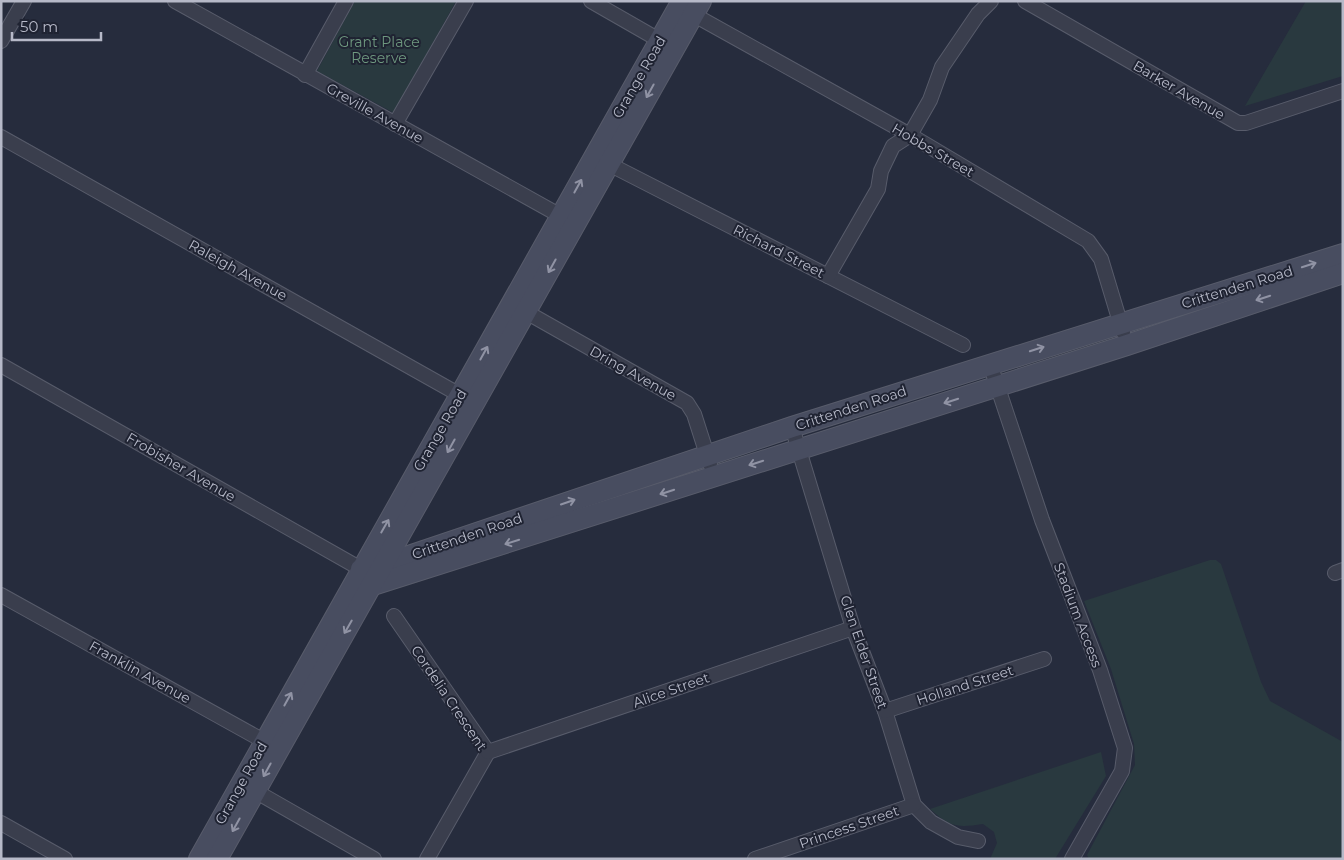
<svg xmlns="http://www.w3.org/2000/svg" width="1344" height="860" font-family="Montserrat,sans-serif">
  <rect width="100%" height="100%" fill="#262c3d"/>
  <g fill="#29393f">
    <polygon points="355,1 456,1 394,113 317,71"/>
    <polygon points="1306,1 1343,1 1343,76 1245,106"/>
    <polygon points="1210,560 1216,560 1221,564 1261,682 1270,701 1343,742 1343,859 1089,859 1087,855 1135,765 1134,744 1111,669 1084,601"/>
    <path d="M1101,752L1106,776L1055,859H990L997,843L994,832L983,824C957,828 950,827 930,809Z"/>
  </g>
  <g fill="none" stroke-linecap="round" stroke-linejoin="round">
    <defs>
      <g id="street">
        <polyline points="175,1 568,220"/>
        <polyline points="591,1 666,44"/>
        <polyline points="1025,1 1238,123 1246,123 1343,91"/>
        <polyline points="687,11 910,135 1088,241 1101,259 1123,332"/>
        <polyline points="1,41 24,1"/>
        <polyline points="305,75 346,1"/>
        <polyline points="395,124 466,1"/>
        <polyline points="1,137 467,399"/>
        <polyline points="601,160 963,345"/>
        <polyline points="828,276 878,189 881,171 893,146 910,135 930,100 942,67 978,14 991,1"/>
        <polyline points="519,308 687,403 694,414 710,464"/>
        <polyline points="990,364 1042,520 1100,670 1125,748 1122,771 1072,859"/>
        <polyline points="1,365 361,569"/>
        <polyline points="792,427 853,628 885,711 914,805 931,822 958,837 978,841"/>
        <polyline points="1335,573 1343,570"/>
        <polyline points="1,595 271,745"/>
        <polyline points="394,616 488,752 427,859"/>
        <polyline points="885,711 1044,659"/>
        <polyline points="488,752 853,628"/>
        <polyline points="248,787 374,859"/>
        <polyline points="1,823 65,859"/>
        <polyline points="755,859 914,805"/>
      </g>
      <g id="secondary">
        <polyline points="361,569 385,564 792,427 1343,254"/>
        <polyline points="373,585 1127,345 1343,273"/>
        <polyline points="199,859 682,1"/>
        <polyline points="217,859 701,1"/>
      </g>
    </defs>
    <use href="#street" stroke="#585c6b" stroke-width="16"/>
    <use href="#secondary" stroke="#585c6b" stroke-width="22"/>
    <use href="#street" stroke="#3a3e4d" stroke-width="14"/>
    <use href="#secondary" stroke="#484d60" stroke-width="20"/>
  </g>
  <defs><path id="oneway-shaft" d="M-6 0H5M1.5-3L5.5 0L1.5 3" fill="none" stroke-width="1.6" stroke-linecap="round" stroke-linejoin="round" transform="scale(1.25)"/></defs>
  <g stroke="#9093a4">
    <use href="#oneway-shaft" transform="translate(650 91) rotate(119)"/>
    <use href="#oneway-shaft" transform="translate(578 186) rotate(-61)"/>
    <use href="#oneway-shaft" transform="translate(1309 265) rotate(-18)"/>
    <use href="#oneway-shaft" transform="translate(552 266) rotate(119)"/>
    <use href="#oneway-shaft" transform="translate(1263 298) rotate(162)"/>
    <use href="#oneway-shaft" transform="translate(1037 349) rotate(-18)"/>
    <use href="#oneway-shaft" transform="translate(484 353) rotate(-61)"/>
    <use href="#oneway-shaft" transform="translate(951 401) rotate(162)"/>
    <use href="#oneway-shaft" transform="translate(451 446) rotate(119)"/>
    <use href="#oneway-shaft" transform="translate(756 463) rotate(162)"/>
    <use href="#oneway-shaft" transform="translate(667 492) rotate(162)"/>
    <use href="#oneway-shaft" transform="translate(568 502) rotate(-19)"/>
    <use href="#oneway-shaft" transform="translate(385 526) rotate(-60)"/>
    <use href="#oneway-shaft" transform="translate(512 542) rotate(162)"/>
    <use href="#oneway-shaft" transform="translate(348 627) rotate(120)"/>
    <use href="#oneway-shaft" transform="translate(288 699) rotate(-61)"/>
    <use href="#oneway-shaft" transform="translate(267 770) rotate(119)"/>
    <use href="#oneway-shaft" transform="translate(236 825) rotate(119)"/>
  </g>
  <g text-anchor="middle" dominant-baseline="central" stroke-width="4" stroke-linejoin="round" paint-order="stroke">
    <g font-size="14" fill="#6e987f" stroke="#1f2332">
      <text x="379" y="42">Grant Place<tspan x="379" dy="16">Reserve</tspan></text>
    </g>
    <g font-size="14" fill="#b6b9c8" stroke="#1f2332">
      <text transform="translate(639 77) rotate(-60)">Grange Road</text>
      <text transform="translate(1179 90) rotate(30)">Barker Avenue</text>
      <text transform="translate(375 113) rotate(29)">Greville Avenue</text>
      <text transform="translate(933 150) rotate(30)">Hobbs Street</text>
      <text transform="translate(779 251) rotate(27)">Richard Street</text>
      <text transform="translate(238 270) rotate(29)">Raleigh Avenue</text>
      <text transform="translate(1237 287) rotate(-17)">Crittenden Road</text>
      <text transform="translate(633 373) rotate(29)">Dring Avenue</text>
      <text transform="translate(851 408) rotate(-18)">Crittenden Road</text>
      <text transform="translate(440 430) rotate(-60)">Grange Road</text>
      <text transform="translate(181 467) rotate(30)">Frobisher Avenue</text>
      <text transform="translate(467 536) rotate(-19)">Crittenden Road</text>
      <text transform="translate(1078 615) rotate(69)">Stadium Access</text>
      <text transform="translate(864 652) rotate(71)">Glen Elder Street</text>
      <text transform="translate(140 672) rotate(29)">Franklin Avenue</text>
      <text transform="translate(965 685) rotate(-18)">Holland Street</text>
      <text transform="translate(671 690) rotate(-19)">Alice Street</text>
      <text transform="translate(449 698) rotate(56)">Cordelia Crescent</text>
      <text transform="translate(241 783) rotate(-61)">Grange Road</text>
      <text transform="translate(849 827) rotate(-19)">Princess Street</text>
    </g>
  </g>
  <rect width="1344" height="860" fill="none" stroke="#b6b9c8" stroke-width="5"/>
  <path d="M12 32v8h89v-8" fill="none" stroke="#b6b9c8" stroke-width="2.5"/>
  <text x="20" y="32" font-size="15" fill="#b6b9c8" stroke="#1f2332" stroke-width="4" paint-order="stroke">50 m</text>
</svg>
